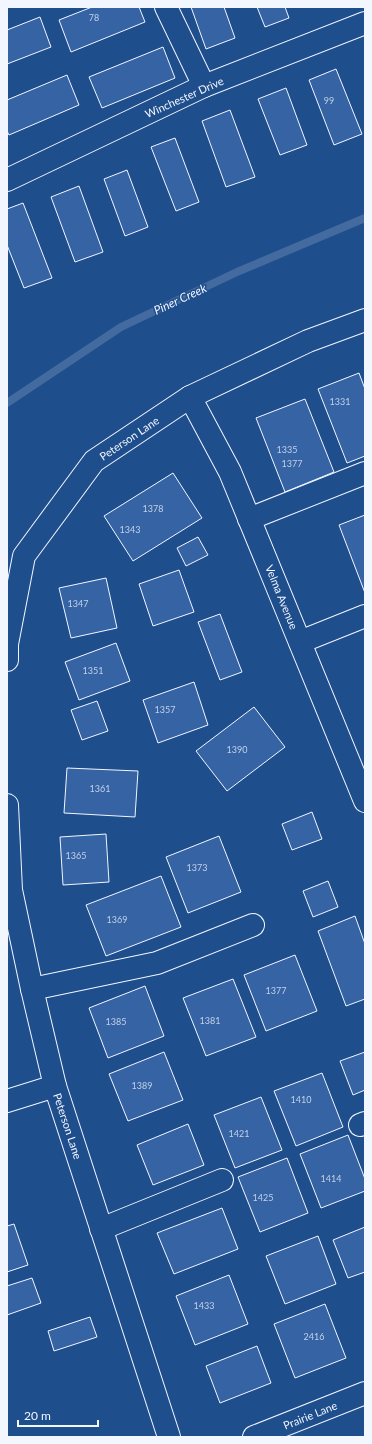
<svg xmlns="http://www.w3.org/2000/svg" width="372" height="1444" font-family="Lato,sans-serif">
  <rect width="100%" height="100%" fill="#1f4e8c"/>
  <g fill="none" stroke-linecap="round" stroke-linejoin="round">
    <polyline stroke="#446ba0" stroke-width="8" points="7,403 121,327 237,272 365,218"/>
  </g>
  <g fill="#3563a3" stroke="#f2f6ff">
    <polygon points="92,7 139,7 145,22 71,52 59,20"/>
    <polygon points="191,7 224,7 235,38 206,49"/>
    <polygon points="257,7 285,7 289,18 265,27"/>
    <polygon points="40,17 51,47 7,64 7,30"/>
    <polygon points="163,47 175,78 102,108 89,77"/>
    <polygon points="336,69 362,134 334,145 309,80"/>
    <polygon points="67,75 79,105 9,135 7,131 7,100"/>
    <polygon points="286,88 307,145 280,155 258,99"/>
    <polygon points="230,110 255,177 226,187 202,121"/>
    <polygon points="175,138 199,202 176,211 151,147"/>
    <polygon points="127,170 148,227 125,236 104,179"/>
    <polygon points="79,186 103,252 75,262 51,197"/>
    <polygon points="23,203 52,278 24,288 7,245 7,209"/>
    <polygon points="359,373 365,389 365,456 347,463 318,389"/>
    <polygon points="305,399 334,472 285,492 256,418"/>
    <polygon points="173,473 202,518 133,561 104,516"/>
    <polygon points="365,515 365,593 339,525"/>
    <polygon points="198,537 208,555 186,566 177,548"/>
    <polygon points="179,570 194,612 153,626 139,584"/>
    <polygon points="106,578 117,628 71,638 59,588"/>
    <polygon points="220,614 242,672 220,680 198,622"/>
    <polygon points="116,643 130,681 79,700 65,662"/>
    <polygon points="194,682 208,725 158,743 143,700"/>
    <polygon points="97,701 108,731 82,740 71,710"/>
    <polygon points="254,707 285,747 227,791 196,751"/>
    <polygon points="67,768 138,771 135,817 64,813"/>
    <polygon points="312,812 322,839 292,850 282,824"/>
    <polygon points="106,834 109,882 63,885 60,837"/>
    <polygon points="219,836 241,892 188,913 166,857"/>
    <polygon points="161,876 181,927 106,956 86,905"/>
    <polygon points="328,881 338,907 313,917 303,891"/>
    <polygon points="355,916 365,944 365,999 346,1006 318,931"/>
    <polygon points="295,955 317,1011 266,1031 244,975"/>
    <polygon points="233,979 256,1037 206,1056 183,998"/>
    <polygon points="145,986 164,1036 108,1058 89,1008"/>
    <polygon points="164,1052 183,1100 128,1121 109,1074"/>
    <polygon points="365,1052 365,1090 353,1095 340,1061"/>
    <polygon points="322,1073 343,1127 296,1146 274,1091"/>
    <polygon points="261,1097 282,1150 235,1168 214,1115"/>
    <polygon points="188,1124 204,1165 153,1185 137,1145"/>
    <polygon points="348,1135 365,1179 365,1191 321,1208 300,1154"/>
    <polygon points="287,1158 308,1213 260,1232 238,1177"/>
    <polygon points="222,1208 238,1249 174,1274 157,1233"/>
    <polygon points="14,1224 28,1265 7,1272 7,1226"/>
    <polygon points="365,1227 365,1272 348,1278 333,1240"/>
    <polygon points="318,1236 336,1284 285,1304 266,1256"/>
    <polygon points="229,1275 248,1324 195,1345 176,1296"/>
    <polygon points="32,1278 41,1303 7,1315 7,1286"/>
    <polygon points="325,1304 346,1358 295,1378 274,1324"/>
    <polygon points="90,1317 97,1337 54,1351 48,1331"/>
    <polygon points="257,1346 271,1383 220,1403 206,1366"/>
  </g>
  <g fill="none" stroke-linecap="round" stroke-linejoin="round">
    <defs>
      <g id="minor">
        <polyline points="166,7 204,86"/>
        <polyline points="7,180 204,86 365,23"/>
        <polyline points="190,397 230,472 365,801"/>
        <polyline points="249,519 365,473"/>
        <polyline points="300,642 365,616"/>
        <polyline points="7,660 7,644 24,556 94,461 190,397 308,341 365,320"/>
        <polyline points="7,805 11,890 32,989 55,1086 169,1437"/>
        <polyline points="32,989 157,963 253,925"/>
        <polyline points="7,1101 55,1086"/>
        <polyline points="360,1125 365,1123"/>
        <polyline points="101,1229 222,1180"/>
        <polyline points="254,1437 365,1393"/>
      </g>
    </defs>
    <use href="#minor" stroke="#f2f6ff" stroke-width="24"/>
    <use href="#minor" stroke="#1f4e8c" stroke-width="22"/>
  </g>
  <g text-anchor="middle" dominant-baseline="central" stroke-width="3" stroke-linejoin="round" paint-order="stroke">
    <g font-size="9" fill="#c3d1e8">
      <text x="94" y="17">78</text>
      <text x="329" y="100">99</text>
      <text x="340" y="401">1331</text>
      <text x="287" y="449">1335</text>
      <text x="292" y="463">1377</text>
      <text x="153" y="508">1378</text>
      <text x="130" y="529">1343</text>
      <text x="78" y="603">1347</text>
      <text x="93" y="670">1351</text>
      <text x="165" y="709">1357</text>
      <text x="237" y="749">1390</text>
      <text x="100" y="788">1361</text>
      <text x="76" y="855">1365</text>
      <text x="197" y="867">1373</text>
      <text x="117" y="919">1369</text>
      <text x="276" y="990">1377</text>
      <text x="210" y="1020">1381</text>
      <text x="116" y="1021">1385</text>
      <text x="142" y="1085">1389</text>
      <text x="301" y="1099">1410</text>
      <text x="239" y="1133">1421</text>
      <text x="331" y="1178">1414</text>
      <text x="263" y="1197">1425</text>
      <text x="204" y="1305">1433</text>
      <text x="314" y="1336">2416</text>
    </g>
    <g font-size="11" fill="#f2f6ff" stroke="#1f4e8c">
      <text transform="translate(184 97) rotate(-24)">Winchester Drive</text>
      <text transform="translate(129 438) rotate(-34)">Peterson Lane</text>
      <text transform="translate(282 597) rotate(68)">Velma Avenue</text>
      <text transform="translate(68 1126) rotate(72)">Peterson Lane</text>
      <text transform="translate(310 1415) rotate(-22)">Prairie Lane</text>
    </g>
    <g font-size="12" font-style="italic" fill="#f2f6ff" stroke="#1f4e8c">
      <text transform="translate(180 299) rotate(-25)">Piner Creek</text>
    </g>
  </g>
  <rect width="372" height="1444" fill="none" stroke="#f2f6ff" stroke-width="16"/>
  <path d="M18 1420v6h80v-6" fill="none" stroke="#f2f6ff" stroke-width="2"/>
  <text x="24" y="1420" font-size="12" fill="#f2f6ff" stroke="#1f4e8c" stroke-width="3" paint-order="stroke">20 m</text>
</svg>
